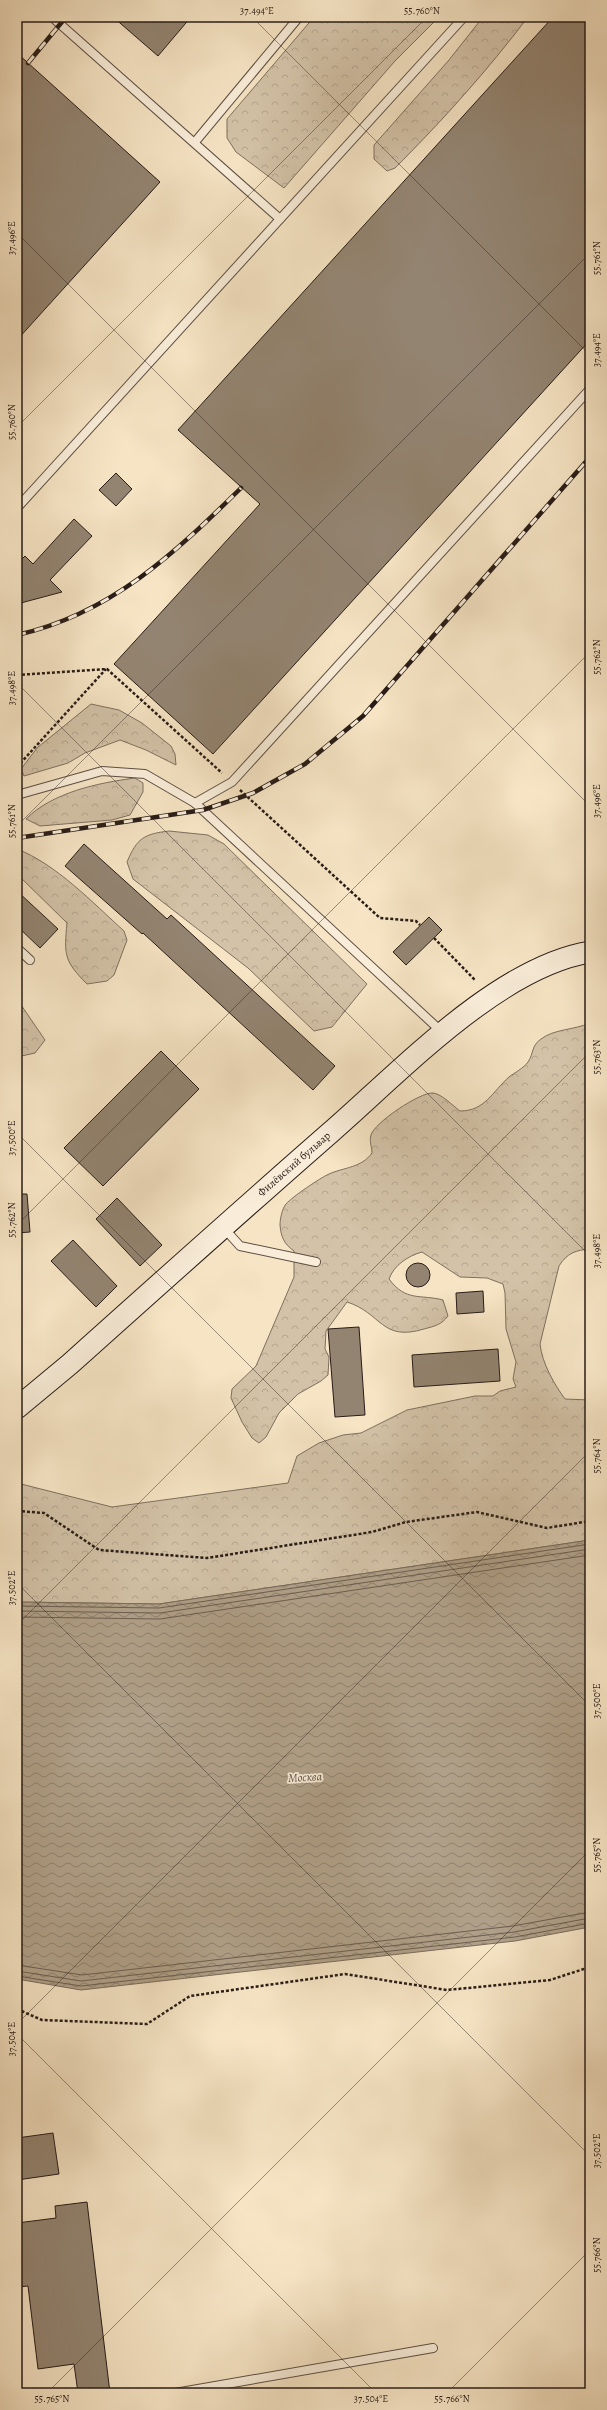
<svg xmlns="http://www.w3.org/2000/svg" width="607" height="2410" font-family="Alegreya,serif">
  <defs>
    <pattern id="forest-crowns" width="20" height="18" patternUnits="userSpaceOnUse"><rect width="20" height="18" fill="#d3c2a7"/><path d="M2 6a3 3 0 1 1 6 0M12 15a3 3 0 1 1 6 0" fill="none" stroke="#b5a68f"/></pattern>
    <pattern id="water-waves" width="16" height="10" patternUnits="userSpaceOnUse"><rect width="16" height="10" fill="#b0a089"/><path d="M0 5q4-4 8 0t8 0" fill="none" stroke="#8f826f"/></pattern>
  </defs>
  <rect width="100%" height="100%" fill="#f6e4c4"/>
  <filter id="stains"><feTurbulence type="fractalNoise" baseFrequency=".005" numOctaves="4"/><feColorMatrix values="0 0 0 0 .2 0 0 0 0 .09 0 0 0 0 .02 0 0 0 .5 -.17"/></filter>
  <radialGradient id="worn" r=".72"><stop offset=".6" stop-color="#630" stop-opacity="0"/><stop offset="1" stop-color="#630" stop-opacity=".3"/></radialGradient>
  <g fill="url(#forest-crowns)" stroke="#7e6f5f">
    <polygon points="314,17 439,17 395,61 284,188 236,152 227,138 227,119"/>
    <path d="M483,17H528C487,71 443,120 395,168L387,171L374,159V145L449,60Z"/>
    <polygon points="91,704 119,710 142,723 171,746 175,754 176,765 146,750 120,740 85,753 68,763 24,776 21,769 37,748"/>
    <path d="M135,778L143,783V792L130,815L112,820L40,826L26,819C53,792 98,783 135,778Z"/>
    <path d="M169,831L208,835L224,844L367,984L332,1027L314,1031L248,968L133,879L127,862C137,838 144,834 169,831Z"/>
    <path d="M17,849C56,864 93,903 124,931L127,940L114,975L107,981L87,984C64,961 64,955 67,923L17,874Z"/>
    <polygon points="17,999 45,1040 35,1053 17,1057"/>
    <path d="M590,1023V1249C576,1250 567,1253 559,1266L540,1344C542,1363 554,1384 565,1399L590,1400V1540L159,1604L17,1602V1483L112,1507L288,1483L297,1456L319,1443L343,1435L361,1433L407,1410L475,1396H493L500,1391L516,1387L513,1379L516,1362L506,1329L505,1293L503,1284L487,1278L460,1277L422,1252C408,1256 394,1265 389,1279C406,1302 420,1294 443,1300L448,1316C441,1325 435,1326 424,1329C381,1342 382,1313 347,1302L326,1331L325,1349L329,1357L328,1375L321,1381L298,1394L279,1413L266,1437L259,1443L252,1438L242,1422L231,1398L232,1389L256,1366L294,1277V1251C284,1244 281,1237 280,1225C280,1219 282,1209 286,1204C292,1197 320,1178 329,1174C345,1167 361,1168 372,1153C372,1148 369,1140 371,1135C374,1123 420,1092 433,1093C442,1094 453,1106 460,1111C485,1111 492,1092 509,1077C514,1073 524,1068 528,1062C534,1053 531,1046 541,1039C554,1029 574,1030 590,1023Z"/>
  </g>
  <polygon fill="url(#water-waves)" stroke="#7a6b5b" points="590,1540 590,1927 515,1941 81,1990 17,1979 17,1602 159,1604"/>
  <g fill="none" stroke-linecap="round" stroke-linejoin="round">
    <g stroke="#6c5e50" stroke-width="1">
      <polyline points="17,1606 159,1608 590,1544"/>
      <polyline points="17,1611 160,1613 590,1549"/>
      <polyline points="17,1617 160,1619 590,1555"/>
      <polyline points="17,1965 82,1975 513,1926 590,1912"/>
      <polyline points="17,1971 81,1981 514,1932 590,1918"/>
      <polyline points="17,1976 81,1986 515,1937 590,1923"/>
    </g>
  </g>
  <g fill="#938471" stroke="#281c17">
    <polygon points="113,17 191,17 158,56"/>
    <polygon points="553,17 590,17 590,340 213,754 114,664 260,504 178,430"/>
    <polygon points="17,53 160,182 17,340"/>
    <polygon points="116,473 132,489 116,506 99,490"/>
    <polygon points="74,519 92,536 50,580 62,592 17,604 17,564 25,556 33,564"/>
    <polygon points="84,844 167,919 171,915 335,1066 313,1090 143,933 142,934 65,866"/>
    <polygon points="17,891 58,929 40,948 17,926"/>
    <polygon points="429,917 442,930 406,965 393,952"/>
    <polygon points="161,1051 199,1089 103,1186 64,1148"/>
    <polygon points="17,1194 27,1194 30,1232 17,1233"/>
    <polygon points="117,1198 162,1245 140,1266 96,1219"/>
    <polygon points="73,1240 117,1286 96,1307 51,1261"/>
    <circle cx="418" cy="1275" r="12"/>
    <polygon points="483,1291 484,1312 457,1314 456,1293"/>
    <polygon points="359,1327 365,1415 335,1417 328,1329"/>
    <polygon points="498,1349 500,1381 414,1387 412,1355"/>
    <polygon points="53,2133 59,2174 17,2180 17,2138"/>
    <polygon points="87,2202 110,2393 78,2393 74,2364 38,2369 28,2286 18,2287 17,2223 56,2218 55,2206"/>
  </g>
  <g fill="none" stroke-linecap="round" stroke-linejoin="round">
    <defs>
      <g id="lane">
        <polyline points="52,17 280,219"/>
        <polyline points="195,142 299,17"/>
        <polyline points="17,508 464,17"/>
        <polyline points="17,795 102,771 145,774 195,803 443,1033"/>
        <polyline points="195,803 232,782 590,389"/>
        <polyline points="17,948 30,960"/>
        <polyline points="223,1227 240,1246 316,1262"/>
        <polyline points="175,2393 433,2348"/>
      </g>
      <path id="secondary" d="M17,1408L70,1364C157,1286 244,1208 331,1132C400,1072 498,967 590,952"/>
    </defs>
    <use href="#lane" stroke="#5c4e42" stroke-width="10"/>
    <use href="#secondary" stroke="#281c17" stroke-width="23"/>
    <g stroke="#281c17" stroke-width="2.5" stroke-dasharray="3 2" stroke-linecap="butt">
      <polyline points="17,675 107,669 222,773"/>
      <polyline points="17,767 106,669"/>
      <polyline points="240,790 380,918 416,921 420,925"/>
      <polyline points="434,938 475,980"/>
      <polyline points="17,1511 44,1513 99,1550 207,1558 372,1532 406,1522 477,1512 547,1528 590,1521"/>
      <polyline points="17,2009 42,2020 147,2024 190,1996 345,1974 447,1990 550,1980 590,1967"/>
    </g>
    <use href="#lane" stroke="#f9edd9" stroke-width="8"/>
    <use href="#secondary" stroke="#f9edd9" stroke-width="21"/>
    <defs>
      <g id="rail">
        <polyline points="28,63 66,17"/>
        <path d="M17,635C111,614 175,553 241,488"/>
        <polyline points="17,838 203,810 253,793 305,764 363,716 590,457"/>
      </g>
    </defs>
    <use href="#rail" stroke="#281c17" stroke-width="4.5"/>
    <use href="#rail" stroke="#f9edd9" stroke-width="3" stroke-dasharray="9" stroke-linecap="butt"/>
  </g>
  <path fill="none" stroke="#281c17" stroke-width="1" stroke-opacity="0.45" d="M252,17L590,355M17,28L28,17M17,233L590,806M17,427L427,17M17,683L590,1256M17,826L590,253M17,1133L590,1706M17,1225L590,652M17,1583L590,2156M17,1625L590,1052M17,2024L590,1451M17,2034L376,2393M47,2393L590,1850M447,2393L590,2250"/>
  <g text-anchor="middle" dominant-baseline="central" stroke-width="3.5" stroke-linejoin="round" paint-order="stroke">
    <g font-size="11" fill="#281c17" stroke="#f9edd9">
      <text transform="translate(294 1164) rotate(-41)">Филёвский бульвар</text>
    </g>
    <g font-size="12" font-style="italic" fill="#5e5145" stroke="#f9edd9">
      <text transform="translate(305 1777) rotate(-3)">Москва</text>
    </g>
  </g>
  <rect width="607" height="2410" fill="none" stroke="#f6e4c4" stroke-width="44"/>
  <rect x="22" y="22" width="563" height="2366" fill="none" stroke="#281c17" stroke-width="1.5"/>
  <g font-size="10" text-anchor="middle" fill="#281c17">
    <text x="257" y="14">37.494°E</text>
    <text x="422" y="14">55.760°N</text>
    <text transform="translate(11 238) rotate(-90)" y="4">37.496°E</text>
    <text transform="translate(596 258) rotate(-90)" y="4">55.761°N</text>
    <text transform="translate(596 350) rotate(-90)" y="4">37.494°E</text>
    <text transform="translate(11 422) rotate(-90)" y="4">55.760°N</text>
    <text transform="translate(596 657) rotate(-90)" y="4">55.762°N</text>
    <text transform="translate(11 688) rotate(-90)" y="4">37.498°E</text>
    <text transform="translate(596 801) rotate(-90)" y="4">37.496°E</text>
    <text transform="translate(11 821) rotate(-90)" y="4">55.761°N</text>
    <text transform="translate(596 1057) rotate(-90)" y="4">55.763°N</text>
    <text transform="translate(11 1138) rotate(-90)" y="4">37.500°E</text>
    <text transform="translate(11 1220) rotate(-90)" y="4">55.762°N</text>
    <text transform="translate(596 1251) rotate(-90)" y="4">37.498°E</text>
    <text transform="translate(596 1456) rotate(-90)" y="4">55.764°N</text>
    <text transform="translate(11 1588) rotate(-90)" y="4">37.502°E</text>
    <text transform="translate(596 1701) rotate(-90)" y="4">37.500°E</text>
    <text transform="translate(596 1855) rotate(-90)" y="4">55.765°N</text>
    <text transform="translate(11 2039) rotate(-90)" y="4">37.504°E</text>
    <text transform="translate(596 2151) rotate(-90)" y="4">37.502°E</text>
    <text transform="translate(596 2255) rotate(-90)" y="4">55.766°N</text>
    <text x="52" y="2402">55.765°N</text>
    <text x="371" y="2402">37.504°E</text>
    <text x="452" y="2402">55.766°N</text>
  </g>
  <rect width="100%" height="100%" filter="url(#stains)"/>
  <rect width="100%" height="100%" fill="url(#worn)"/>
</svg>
